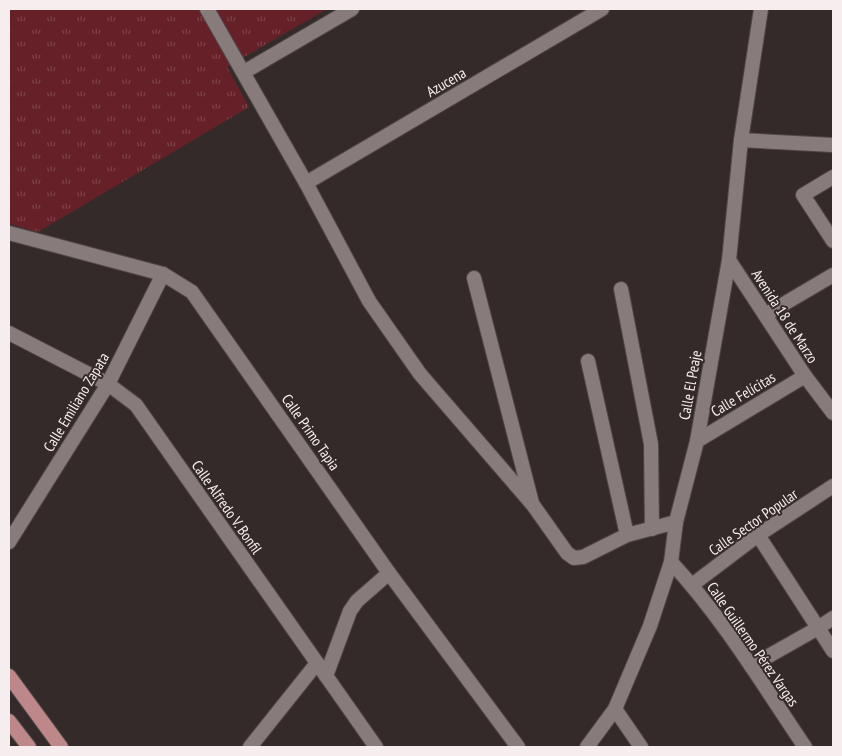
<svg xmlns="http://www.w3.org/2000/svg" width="842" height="756" font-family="'PT Sans Narrow',sans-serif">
  <defs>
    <pattern id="grass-tufts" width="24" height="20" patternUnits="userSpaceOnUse" patternTransform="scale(1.25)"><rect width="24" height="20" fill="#662128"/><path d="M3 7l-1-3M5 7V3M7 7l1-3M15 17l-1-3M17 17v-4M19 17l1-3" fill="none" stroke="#7c4248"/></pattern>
  </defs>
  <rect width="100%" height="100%" fill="#352a2a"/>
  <polygon fill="url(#grass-tufts)" points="9,9 327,9 227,67 249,107 38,232 9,224"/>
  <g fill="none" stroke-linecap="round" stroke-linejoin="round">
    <defs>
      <g id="minor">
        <polyline points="207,9 306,183 369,301 420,374 533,505 567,553 574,558 583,557 627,535 676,522"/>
        <polyline points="244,72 352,9"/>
        <polyline points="741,140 833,145"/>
        <polyline points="833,177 803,195 833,241"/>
        <polyline points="306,183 602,9"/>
        <polyline points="9,233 163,274 192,292 389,573 518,747"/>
        <polyline points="729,260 805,376 833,413"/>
        <polyline points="474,278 532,503"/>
        <polyline points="621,289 651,444 652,529"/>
        <polyline points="765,315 833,275"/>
        <polyline points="9,333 108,384 136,405 376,747"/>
        <polyline points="588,361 627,535"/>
        <polyline points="697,441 805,376"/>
        <polyline points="758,535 833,651"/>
        <polyline points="9,542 108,384 163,274"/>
        <path d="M671,562C723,618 763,685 805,747"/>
        <polyline points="692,585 758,535 833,486"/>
        <polyline points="751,666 818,628 833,618"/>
        <polyline points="326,676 350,611 357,601 389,573"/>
        <polyline points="615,709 641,747"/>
        <polyline points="250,747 317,663"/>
        <polyline points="587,747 615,709 650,626 671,562 676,522 697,441 729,260 741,140 761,9"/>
      </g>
      <g id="primary">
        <polyline points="9,676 61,747"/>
        <polyline points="9,721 29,747"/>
      </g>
    </defs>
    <use href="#minor" stroke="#504848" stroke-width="16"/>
    <use href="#primary" stroke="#504848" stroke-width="16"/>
    <use href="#minor" stroke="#887b7b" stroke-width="14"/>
    <use href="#primary" stroke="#be888a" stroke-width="14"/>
  </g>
  <g text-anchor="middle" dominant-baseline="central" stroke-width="4" stroke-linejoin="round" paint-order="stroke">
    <g font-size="15" fill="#f6eeee" stroke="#352a2a">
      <text transform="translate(446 82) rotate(-30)">Azucena</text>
      <text transform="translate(785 316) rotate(57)">Avenida 18 de Marzo</text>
      <text transform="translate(690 385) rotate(-80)">Calle El Peaje</text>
      <text transform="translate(743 394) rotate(-31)">Calle Felícitas</text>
      <text transform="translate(76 402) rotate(-59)">Calle Emiliano Zapata</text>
      <text transform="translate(311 432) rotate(55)">Calle Primo Tapia</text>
      <text transform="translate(227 507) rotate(55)">Calle Alfredo V. Bonfil</text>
      <text transform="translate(753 522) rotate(-35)">Calle Sector Popular</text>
      <text transform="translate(753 644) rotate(55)">Calle Guillermo Pérez Vargas</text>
    </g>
  </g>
  <rect width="842" height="756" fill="none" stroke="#f6eeee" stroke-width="20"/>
</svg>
